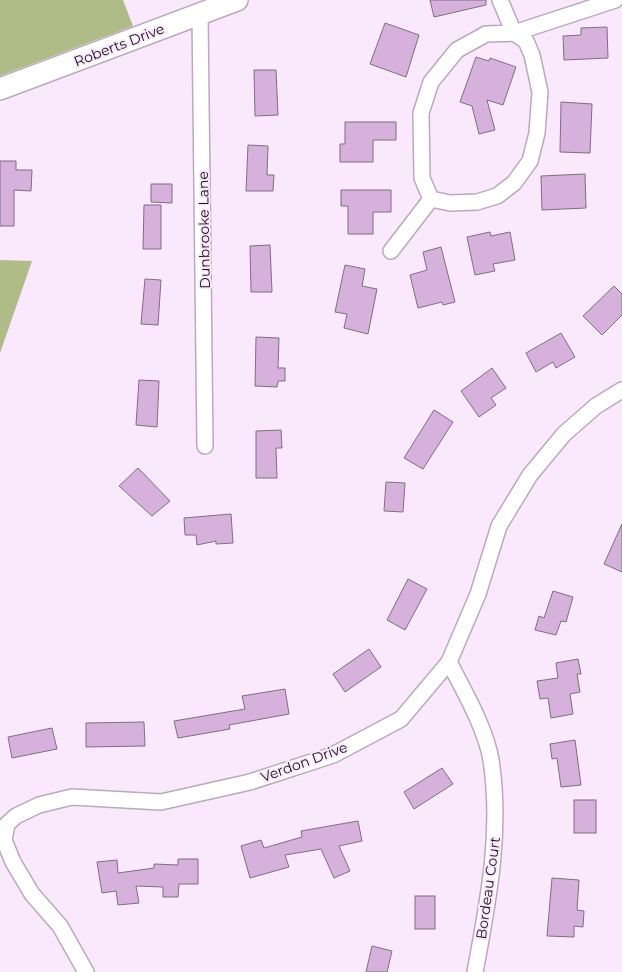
<svg xmlns="http://www.w3.org/2000/svg" width="622" height="972" font-family="Montserrat,sans-serif">
  <rect width="100%" height="100%" fill="#fae8fd"/>
  <g fill="#afbc88">
    <polygon points="0,0 123,0 133,26 0,76"/>
    <polygon points="0,260 32,261 0,353"/>
  </g>
  <g fill="#d5b1dc" stroke="#7f6f82">
    <polygon points="430,0 486,0 486,5 434,17"/>
    <polygon points="385,23 419,35 406,77 370,64"/>
    <polygon points="607,27 608,58 564,60 563,36 581,35 581,28"/>
    <polygon points="476,57 489,61 490,58 516,67 503,105 487,100 495,130 479,134 472,106 460,102"/>
    <polygon points="254,70 276,70 278,115 255,116"/>
    <polygon points="561,102 592,104 590,153 560,152"/>
    <polygon points="345,122 396,122 396,140 373,140 373,162 340,162 340,144 345,144"/>
    <polygon points="248,145 268,146 267,175 274,175 273,191 246,191"/>
    <polygon points="0,161 16,161 16,170 32,170 31,191 14,190 14,226 0,226"/>
    <polygon points="585,174 586,208 542,210 541,176"/>
    <polygon points="151,184 172,184 172,203 151,202"/>
    <polygon points="341,190 391,190 391,212 373,212 373,234 348,234 348,206 341,206"/>
    <polygon points="144,205 161,205 161,249 143,249"/>
    <polygon points="490,232 491,236 510,232 515,260 493,264 495,271 475,275 467,237"/>
    <polygon points="270,245 272,292 251,292 250,246"/>
    <polygon points="441,247 455,302 443,305 442,302 418,308 410,275 427,270 423,252"/>
    <polygon points="345,265 365,269 362,286 377,289 368,334 344,328 347,314 335,312"/>
    <polygon points="145,279 161,280 158,325 141,324"/>
    <polygon points="614,286 622,294 622,315 602,335 583,316"/>
    <polygon points="561,333 575,357 556,368 553,362 536,372 526,353"/>
    <polygon points="256,337 279,338 278,368 285,368 285,381 278,381 277,387 255,386"/>
    <polygon points="492,368 506,388 491,398 496,405 479,417 461,391"/>
    <polygon points="139,380 159,381 157,427 136,425"/>
    <polygon points="434,410 453,422 423,469 404,458"/>
    <polygon points="281,430 282,448 276,448 277,478 256,478 256,431"/>
    <polygon points="138,468 170,501 152,516 119,486"/>
    <polygon points="386,482 405,483 403,512 384,511"/>
    <polygon points="231,514 233,543 216,544 216,541 197,545 196,535 185,535 184,518"/>
    <polygon points="622,524 622,572 604,564"/>
    <polygon points="408,579 427,589 405,630 387,620"/>
    <polygon points="553,591 573,597 566,622 561,621 556,635 535,630 539,616 544,618"/>
    <polygon points="369,649 381,667 345,692 333,674"/>
    <polygon points="578,659 581,674 577,674 580,692 570,694 573,714 551,718 548,698 540,699 537,681 558,678 556,663"/>
    <polygon points="285,689 289,714 229,725 230,729 178,738 174,721 245,709 242,696"/>
    <polygon points="144,722 145,746 86,747 86,723"/>
    <polygon points="52,728 57,749 12,758 8,737"/>
    <polygon points="575,740 581,785 561,787 557,758 552,759 550,744"/>
    <polygon points="442,768 453,784 414,809 404,792"/>
    <rect x="574" y="800" width="22" height="33"/>
    <polygon points="358,821 362,841 339,846 350,871 334,878 321,849 285,855 289,867 250,878 241,846 261,840 264,848 302,837 301,831"/>
    <polygon points="178,859 198,859 198,884 179,884 178,897 163,897 163,887 136,886 139,903 118,905 116,891 102,893 97,862 117,860 118,873 154,868 154,864 178,865"/>
    <polygon points="552,878 579,880 577,910 584,911 583,927 574,926 574,937 547,936"/>
    <rect x="415" y="896" width="20" height="33"/>
    <polygon points="372,946 392,951 387,972 366,972"/>
  </g>
  <g fill="none" stroke-linecap="round" stroke-linejoin="round">
    <defs>
      <g id="street">
        <polyline points="500,0 514,33 526,41 532,55 540,92 537,133 530,161 514,183 497,196 477,202 450,203 431,199 422,178 421,113 431,82 457,50 486,34 514,33 615,0"/>
        <polyline points="200,14 205,446"/>
        <polyline points="391,251 431,199"/>
        <path d="M449,662C464,691 486,729 491,760C502,832 488,902 475,972"/>
        <polyline points="86,972 60,926 32,894 13,862 4,840 7,824 16,816 39,805 72,797 161,802 250,782 333,755 401,719 449,662 478,594 499,526 530,475 564,434 596,406 622,390"/>
      </g>
      <polyline id="secondary" points="0,89 237,0"/>
    </defs>
    <use href="#street" stroke="#bba9be" stroke-width="18"/>
    <use href="#secondary" stroke="#bba9be" stroke-width="24"/>
    <use href="#street" stroke="#fff" stroke-width="15"/>
    <use href="#secondary" stroke="#fff" stroke-width="21"/>
  </g>
  <g text-anchor="middle" dominant-baseline="central" stroke-width="4" stroke-linejoin="round" paint-order="stroke">
    <g font-size="14" fill="#161017" stroke="#fae8fd">
      <text transform="translate(119 45) rotate(-21)">Roberts Drive</text>
      <text transform="translate(204 230) rotate(-91)">Dunbrooke Lane</text>
      <text transform="translate(304 762) rotate(-20)">Verdon Drive</text>
      <text transform="translate(488 888) rotate(-82)">Bordeau Court</text>
    </g>
  </g>
</svg>
